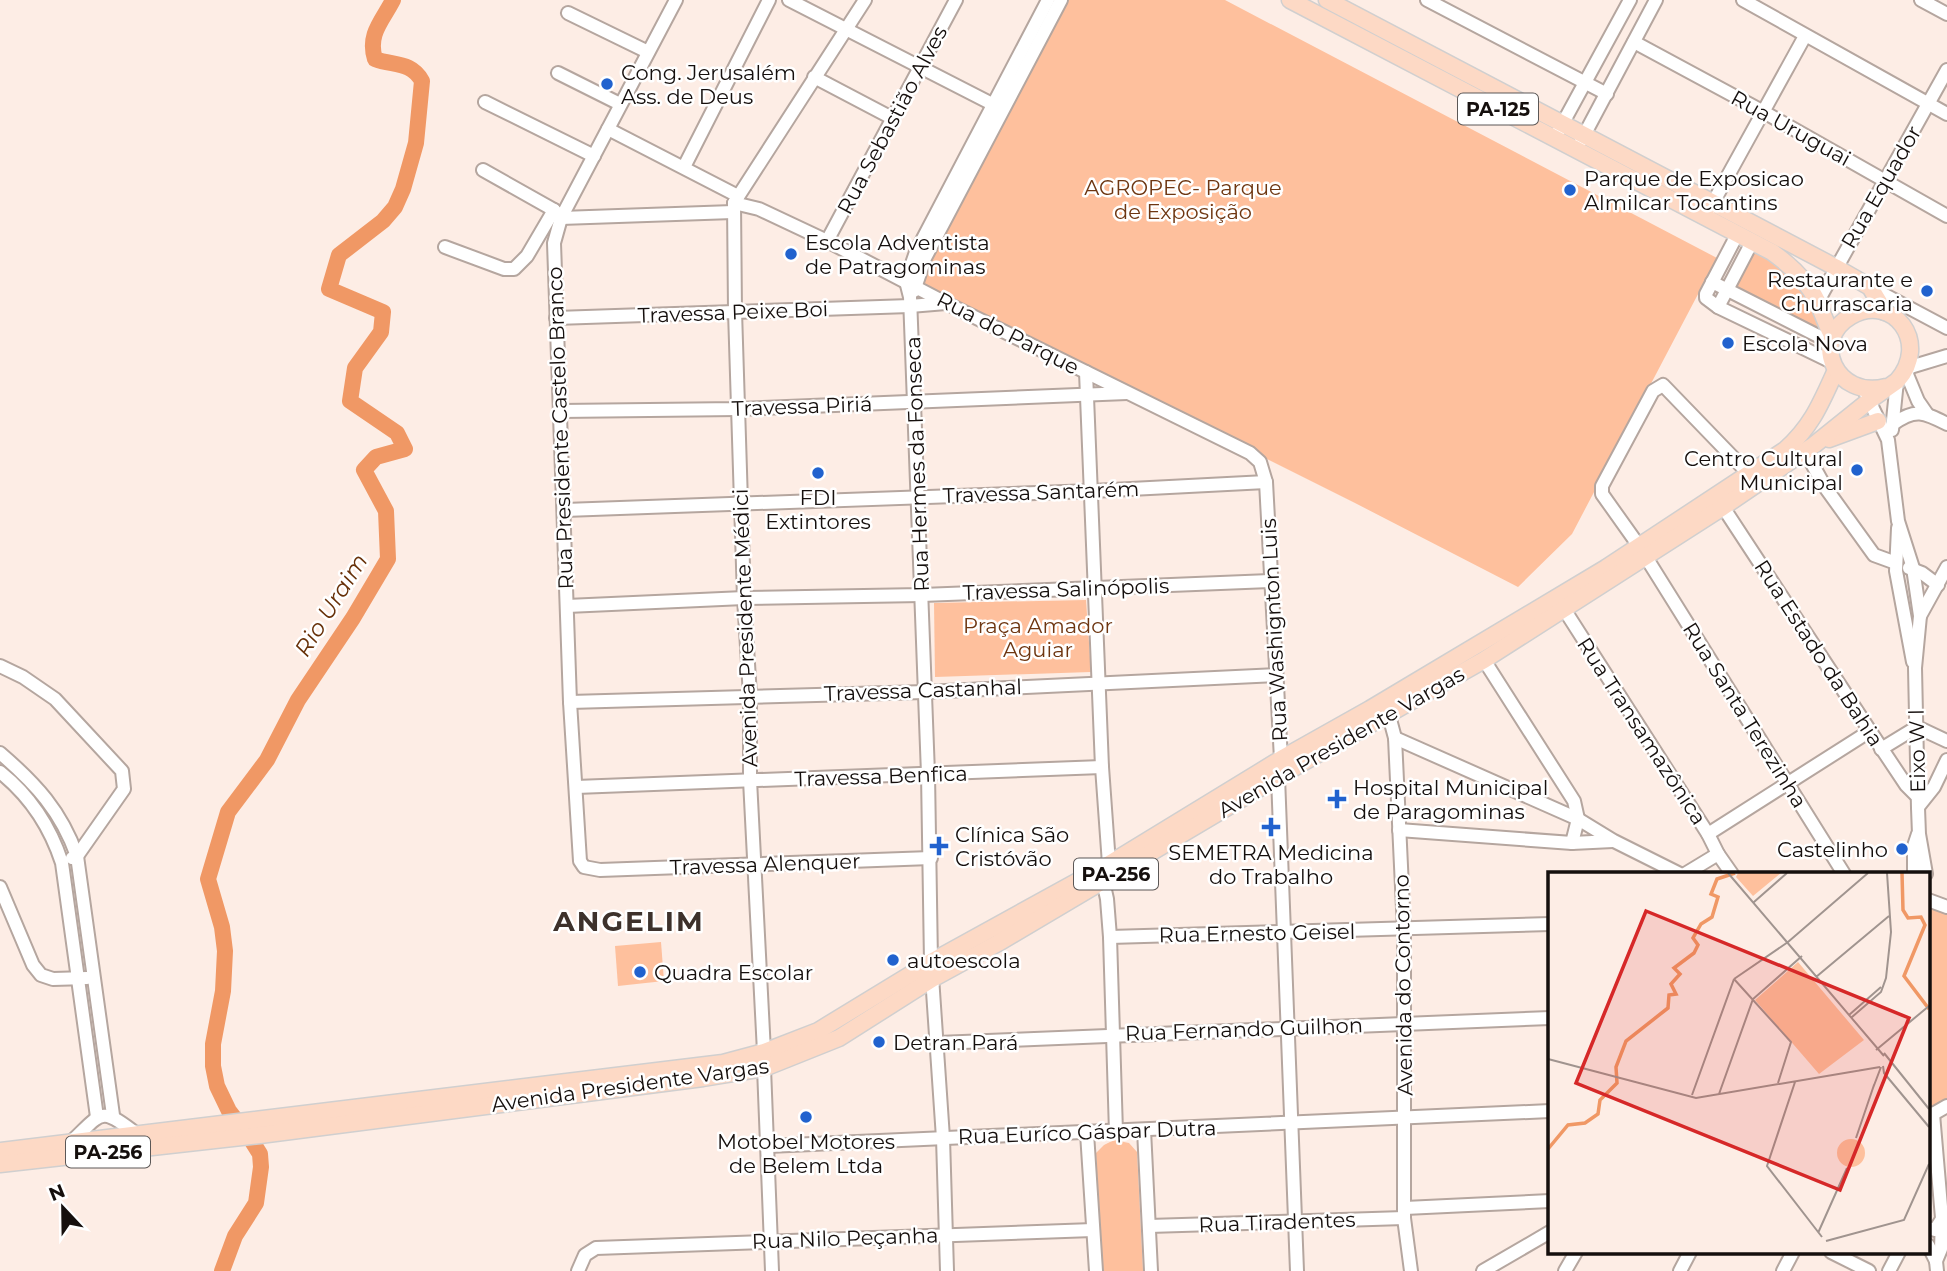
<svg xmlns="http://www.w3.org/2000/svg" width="1947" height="1271" font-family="Montserrat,sans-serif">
  <rect width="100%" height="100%" fill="#fdede5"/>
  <g fill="#fec09d">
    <polygon points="1065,0 1225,0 1717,258 1572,534 1518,587 1355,503 920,286 920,279"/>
    <polygon points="1755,249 1802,283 1821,327 1819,329 1738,287 1737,281"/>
    <polygon points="1086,600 1091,672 935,677 934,603"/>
    <polygon points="1928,906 1947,912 1947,1102 1928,1113"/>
    <polygon points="661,942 664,981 618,986 615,946"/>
    <polygon points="1114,1140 1129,1143 1137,1152 1143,1271 1102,1271 1096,1153 1104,1145"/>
  </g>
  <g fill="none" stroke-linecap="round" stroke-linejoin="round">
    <path stroke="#f09865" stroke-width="16" d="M222,1271L235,1236L256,1203L261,1167L260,1154L250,1138L229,1111L217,1086L213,1066V1044L223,991L225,951L222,927L208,879L228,812L267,760L298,700L353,618L388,559L386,511L364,470L376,457L405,449L397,433L350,401L355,368L381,332L383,312L329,289L339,255L383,221L395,207L403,189L416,143L422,81C411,61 393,66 375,59C367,34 383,20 393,0"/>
    <defs>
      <g id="minor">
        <polyline points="676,0 561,218 554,243 570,702 580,861 584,867 600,870 931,858"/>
        <polyline points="789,0 1000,108"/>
        <polyline points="1427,0 1607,94"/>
        <polyline points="1743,0 1947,114"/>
        <polyline points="1921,0 1947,14"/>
        <polyline points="568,13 648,52"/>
        <polyline points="1634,42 1762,111 1947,216"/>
        <polyline points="558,73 620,104"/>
        <polyline points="814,77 892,118"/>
        <polyline points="485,102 594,156"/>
        <polyline points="608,129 738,196"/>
        <polyline points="1558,132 1630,0"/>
        <polyline points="1581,141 1656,0"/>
        <polyline points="684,167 769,0"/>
        <polyline points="483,170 554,210 561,218 733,212"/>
        <polyline points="734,203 759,209 827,241 946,303 1250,453 1260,462 1266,482 1281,759 1278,777 1297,1271"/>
        <polyline points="1709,210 1805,36"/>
        <polyline points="1738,233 1706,294 1706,298 1718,307 1832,362"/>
        <polyline points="827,241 956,0"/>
        <polyline points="445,247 504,269 514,269 527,256 554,210"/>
        <polyline points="1712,282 1832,343"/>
        <polyline points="1870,287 1947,328"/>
        <polyline points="914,291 925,258 1061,0"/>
        <polyline points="1818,301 1947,70"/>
        <polyline points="1718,307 1752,242"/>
        <polyline points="556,318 910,306 946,303"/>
        <polyline points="1907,368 1947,356"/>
        <polyline points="1086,372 1102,767 1109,864"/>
        <polyline points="1906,372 1918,401 1927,414"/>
        <polyline points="1866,394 1888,440 1898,521 1913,568 1920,616 1915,668 1918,808 1919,834 1926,874"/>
        <polyline points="560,411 738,409 1127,393"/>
        <path d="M1893,424C1915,408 1924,412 1947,424"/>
        <polyline points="1892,430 1897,381"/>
        <polyline points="1805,451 1825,487 1874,555 1896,563"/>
        <polyline points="1749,474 1663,385 1653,391 1602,486 1602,494 1639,546 1844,874"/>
        <polyline points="1723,507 1870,731 1906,785 1918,797"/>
        <polyline points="565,510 1092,491 1266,482"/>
        <polyline points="1898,528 1896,571 1913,662"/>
        <polyline points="1909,568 1922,573 1938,585"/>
        <polyline points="567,606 744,598 922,595 1270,581"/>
        <polyline points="1564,609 1708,834 1718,854"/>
        <polyline points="1920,616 1947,567"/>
        <polyline points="1484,660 1574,801 1578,819 1572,843"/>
        <polyline points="0,666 23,677 55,699 122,771 124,789 77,856 72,858"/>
        <polyline points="570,702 925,692 1276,675"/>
        <polyline points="1387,708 1395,738 1404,930 1404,1218 1411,1271"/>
        <polyline points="1917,727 1947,741"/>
        <polyline points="1395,738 1578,819 1614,841 1680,874"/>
        <polyline points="1881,749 1917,727"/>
        <path d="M0,753C36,784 61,811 77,856L113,1115"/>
        <path d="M0,772C30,796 50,826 62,863L97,1117"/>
        <polyline points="576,787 1102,767"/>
        <polyline points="1918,807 1934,787 1947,760"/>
        <polyline points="1399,830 1572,843 1613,841"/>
        <polyline points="1708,834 1870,731"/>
        <polyline points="1685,874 1718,854 1732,874"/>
        <polyline points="1914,874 1914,846 1918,834"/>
        <polyline points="1103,881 1107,899 1110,937 1116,1132"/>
        <polyline points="0,887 33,965 41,975 53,979 87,978"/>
        <polyline points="1928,900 1947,907"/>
        <polyline points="1110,937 1550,924"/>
        <polyline points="938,1043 1550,1018"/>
        <polyline points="764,1052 750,780 750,696 744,598 735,311 734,203 865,0"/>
        <polyline points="764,1068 772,1271"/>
        <polyline points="1928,1113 1933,1114 1947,1106"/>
        <polyline points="1933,1114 1942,1218 1941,1249 1936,1261 1937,1271"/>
        <polyline points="1144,1130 1151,1271"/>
        <polyline points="1087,1133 1096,1271"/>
        <path d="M70,1143C103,1112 99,1105 138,1135"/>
        <polyline points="768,1146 1550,1111"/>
        <polyline points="1405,1208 1550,1201"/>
        <polyline points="1149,1226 1404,1218"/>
        <polyline points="1928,1228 1935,1230 1942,1219"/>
        <polyline points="1928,1245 1936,1261"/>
        <polyline points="1831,1252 1869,1271"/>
        <polyline points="578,1271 585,1255 596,1248 1093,1230"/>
        <polyline points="947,1271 943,1138 931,962 928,774 910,297 906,281 916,252 1048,0"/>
        <polyline points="1483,1271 1550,1232"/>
        <polyline points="1565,1271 1576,1252"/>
        <polyline points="1680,1271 1690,1252"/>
        <polyline points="1783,1271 1793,1252"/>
        <polyline points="1889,1271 1899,1252"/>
      </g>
      <g id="major">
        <path d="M1290,0L1772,252C1790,265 1807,280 1817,301C1823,313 1826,325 1833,337"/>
        <polyline points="1327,0 1835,267 1870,287 1885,312"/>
        <polyline points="1829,439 1878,421"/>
        <path d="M0,1151L723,1063L764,1052L818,1031L931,962L1109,864L1281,759L1370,709L1606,568L1785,450C1812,426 1821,403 1836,370"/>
        <path d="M0,1164L260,1135L703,1078L764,1068L839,1038L932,979L998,943L1302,763L1484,660L1723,507L1814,445L1870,400L1897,381C1931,343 1893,292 1851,316C1809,340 1836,400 1886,387"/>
      </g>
    </defs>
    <use href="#minor" stroke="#b5a69f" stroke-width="16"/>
    <use href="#major" stroke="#d0cfcf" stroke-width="19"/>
    <use href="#minor" stroke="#fff" stroke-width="12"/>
    <use href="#major" stroke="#fdd9c5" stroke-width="16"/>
  </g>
  <g fill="#2162ce" stroke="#fff" stroke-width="2.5">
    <circle cx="607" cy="84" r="7"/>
    <circle cx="1570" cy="190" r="7"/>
    <circle cx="791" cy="254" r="7"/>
    <circle cx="1927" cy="291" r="7"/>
    <circle cx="1728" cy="343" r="7"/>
    <circle cx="1857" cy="470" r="7"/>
    <circle cx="818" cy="473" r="7"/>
    <path d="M1333.5 788.5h7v7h7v7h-7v7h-7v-7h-7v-7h7z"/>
    <path d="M1267.5 816.5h7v7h7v7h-7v7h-7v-7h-7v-7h7z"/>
    <path d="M935.5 835.5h7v7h7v7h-7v7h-7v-7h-7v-7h7z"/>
    <circle cx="1902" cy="849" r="7"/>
    <circle cx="893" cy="960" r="7"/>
    <circle cx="640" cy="972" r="7"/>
    <circle cx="879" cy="1042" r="7"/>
    <circle cx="806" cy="1117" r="7"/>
  </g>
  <g text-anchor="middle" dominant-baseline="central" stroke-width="5" stroke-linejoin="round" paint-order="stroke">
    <g fill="#fff" stroke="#5b5756" stroke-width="2">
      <rect x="1458" y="93.5" width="80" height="31" rx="5"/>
      <rect x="1074" y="858.5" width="84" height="31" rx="5"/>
      <rect x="66" y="1136.5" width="84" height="31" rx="5"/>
    </g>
    <g font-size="19" font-weight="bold" fill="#150f0d">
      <text x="1498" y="109">PA-125</text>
      <text x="1116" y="874">PA-256</text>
      <text x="108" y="1152">PA-256</text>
    </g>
    <g font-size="21" fill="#150f0d" stroke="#fff" text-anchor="start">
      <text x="621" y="72">Cong. Jerusalém<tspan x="621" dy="24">Ass. de Deus</tspan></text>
      <text x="1584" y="178">Parque de Exposicao<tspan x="1584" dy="24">Almilcar Tocantins</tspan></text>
      <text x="805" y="242">Escola Adventista<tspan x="805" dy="24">de Patragominas</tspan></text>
      <text x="1913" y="279" text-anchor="end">Restaurante e<tspan x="1913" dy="24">Churrascaria</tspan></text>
      <text x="1742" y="343">Escola Nova</text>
      <text x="1843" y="458" text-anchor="end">Centro Cultural<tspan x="1843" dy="24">Municipal</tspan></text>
      <text x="818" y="497" text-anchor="middle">FDI<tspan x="818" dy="24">Extintores</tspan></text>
      <text x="1353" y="787">Hospital Municipal<tspan x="1353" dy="24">de Paragominas</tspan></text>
      <text x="955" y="834">Clínica São<tspan x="955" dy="24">Cristóvão</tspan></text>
      <text x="1888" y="849" text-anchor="end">Castelinho</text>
      <text x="1271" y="852" text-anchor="middle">SEMETRA Medicina<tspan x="1271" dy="24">do Trabalho</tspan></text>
      <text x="907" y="960">autoescola</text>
      <text x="654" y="972">Quadra Escolar</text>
      <text x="893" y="1042">Detran Pará</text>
      <text x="806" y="1141" text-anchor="middle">Motobel Motores<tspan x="806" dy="24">de Belem Ltda</tspan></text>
    </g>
    <g font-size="21" fill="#150f0d" stroke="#fff">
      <text transform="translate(892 120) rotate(-62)">Rua Sebastião Alves</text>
      <text transform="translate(1791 128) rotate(29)">Rua Uruguai</text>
      <text transform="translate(1881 187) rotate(-60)">Rua Equador</text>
      <text transform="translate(733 312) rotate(-2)">Travessa Peixe Boi</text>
      <text transform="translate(1008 333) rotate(27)">Rua do Parque</text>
      <text transform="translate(802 406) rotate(-2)">Travessa Piriá</text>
      <text transform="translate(560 428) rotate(-92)">Rua Presidente Castelo Branco</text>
      <text transform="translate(917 464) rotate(-92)">Rua Hermes da Fonseca</text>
      <text transform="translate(1041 492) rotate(-2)">Travessa Santarém</text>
      <text transform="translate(1066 589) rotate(-2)">Travessa Salinópolis</text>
      <text transform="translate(745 628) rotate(-92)">Avenida Presidente Médici</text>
      <text transform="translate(1274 630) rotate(-93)">Rua Washignton Luis</text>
      <text transform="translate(1819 653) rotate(57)">Rua Estado da Bahia</text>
      <text transform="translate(923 690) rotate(-2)">Travessa Castanhal</text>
      <text transform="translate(1745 715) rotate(58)">Rua Santa Terezinha</text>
      <text transform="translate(1642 731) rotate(57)">Rua Transamazônica</text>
      <text transform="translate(1341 742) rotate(-30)">Avenida Presidente Vargas</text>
      <text transform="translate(1917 751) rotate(-91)">Eixo W l</text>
      <text transform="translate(881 776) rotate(-2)">Travessa Benfica</text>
      <text transform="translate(765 864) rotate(-2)">Travessa Alenquer</text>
      <text transform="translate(1257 933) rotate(-1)">Rua Ernesto Geisel</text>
      <text transform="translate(1403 985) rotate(-91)">Avenida do Contorno</text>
      <text transform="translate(1244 1029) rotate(-2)">Rua Fernando Guilhon</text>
      <text transform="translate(630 1085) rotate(-8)">Avenida Presidente Vargas</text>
      <text transform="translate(1087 1132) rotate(-2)">Rua Euríco Gáspar Dutra</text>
      <text transform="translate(1277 1222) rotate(-2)">Rua Tiradentes</text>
      <text transform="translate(845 1238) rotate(-2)">Rua Nilo Peçanha</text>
    </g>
    <g font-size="21" fill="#6e3611" stroke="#fff">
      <text x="1183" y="187">AGROPEC- Parque<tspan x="1183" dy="24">de Exposição</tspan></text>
      <text x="1038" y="625">Praça Amador<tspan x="1038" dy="24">Aguiar</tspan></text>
    </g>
    <g font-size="23" font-style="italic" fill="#683109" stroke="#fff">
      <text transform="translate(331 605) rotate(-58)">Rio Uraim</text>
    </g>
    <g font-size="28" font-weight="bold" letter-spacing="2" fill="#3d312b" stroke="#fff">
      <text x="629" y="921">ANGELIM</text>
    </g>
  </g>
  <g transform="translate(1548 872)">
    <rect width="382" height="382" fill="#fdede5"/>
    <path d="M190,1H233L205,24L188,5ZM250,90L316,168L271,202L207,128ZM289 281a14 14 0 1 1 28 0a14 14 0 1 1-28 0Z" fill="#fec09d"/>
    <path fill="none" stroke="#f09865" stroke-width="3.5" d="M354,1L355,38L360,46L373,45L377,53L356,104L381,137M0,277L20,253L37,251L50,242L52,228L69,211L68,195L78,169L120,136L121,123L128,122L123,112L132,102L126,96L146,81L150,73L145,66L153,52L164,45L170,25L163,22L169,7L187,1"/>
    <path fill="none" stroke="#a0948f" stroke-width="2" d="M180,1L336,184M206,30L239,1M268,105L341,44M186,107L240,70L320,1M186,107L243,170L230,211M301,143L333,115M304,145L333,120L338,106L343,60L339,1M328,178L381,134M336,181L381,237M0,187L148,226L332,195M335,194L336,201L381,255M247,210L219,294L274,365M325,216L333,195M171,222L205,127L254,84M144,223L186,107M308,266L326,213M270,361L299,296M278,369L356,348L381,292"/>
    <path fill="#d62828" fill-opacity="0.15" stroke="#d62828" stroke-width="3.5" d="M98,39L361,146L292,318L28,211Z"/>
    <rect width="382" height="382" fill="none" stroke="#150f0d" stroke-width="3.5"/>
  </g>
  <g transform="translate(63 1208) rotate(338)" stroke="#ffffff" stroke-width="5" paint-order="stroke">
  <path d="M0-5L12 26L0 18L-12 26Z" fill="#150f0d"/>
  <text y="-10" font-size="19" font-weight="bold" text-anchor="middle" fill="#150f0d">N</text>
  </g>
</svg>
